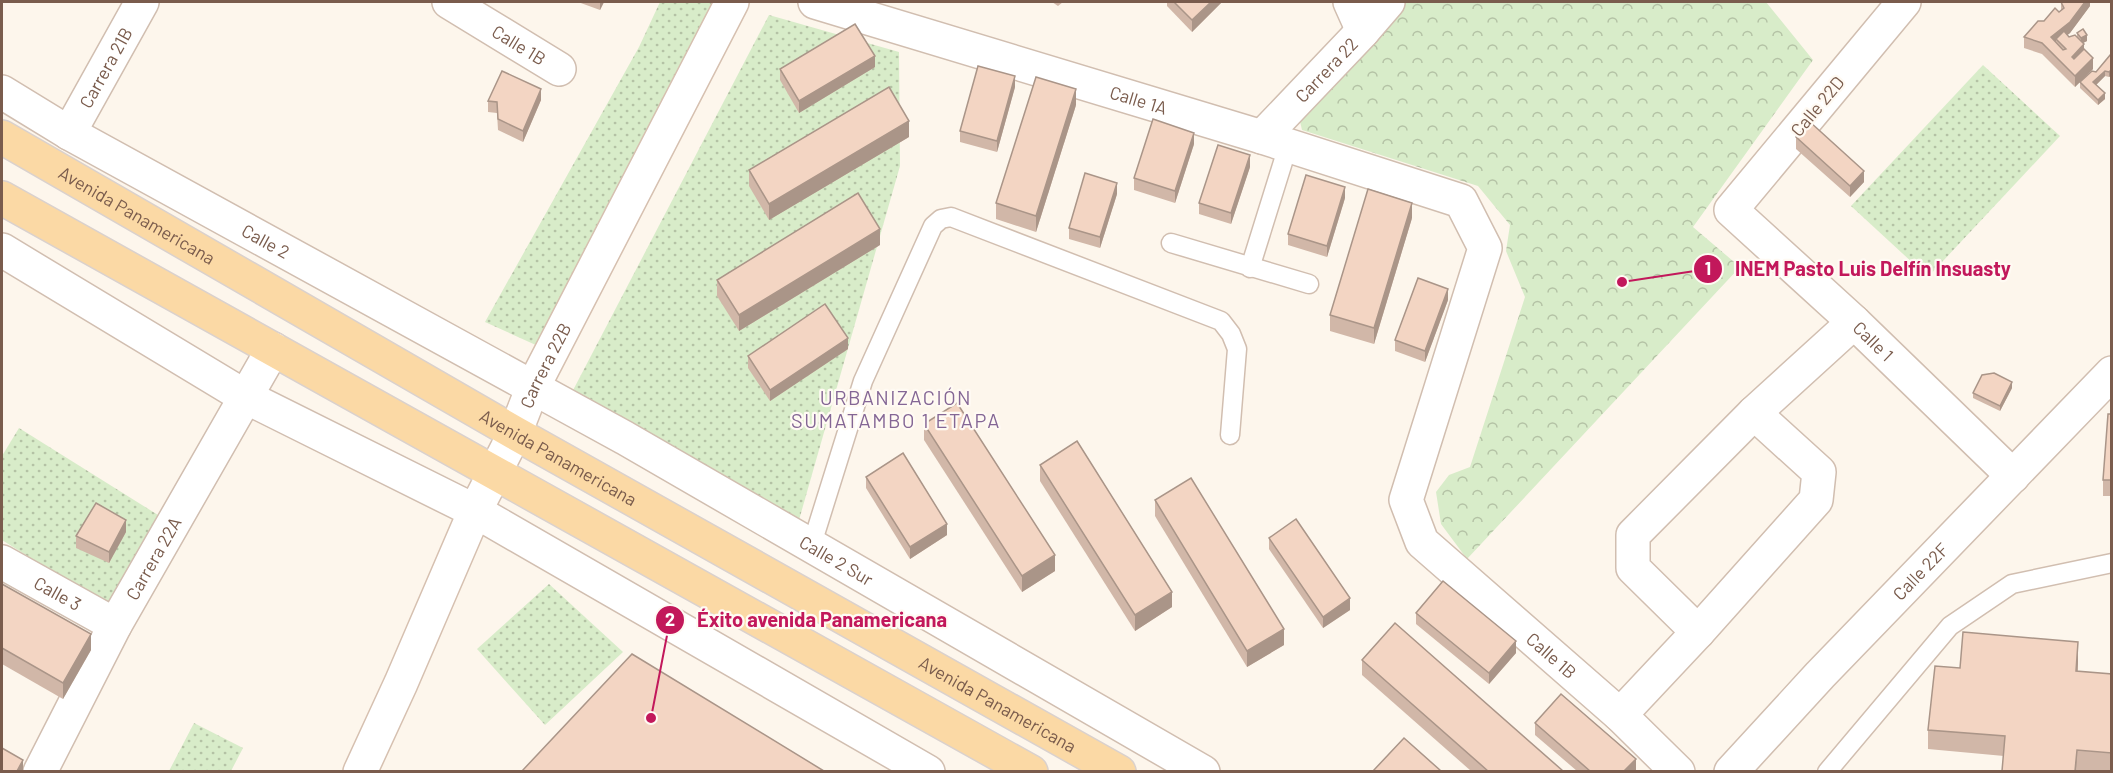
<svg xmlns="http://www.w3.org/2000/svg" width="2113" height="773" font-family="Barlow,sans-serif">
  <defs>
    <pattern id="grass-dots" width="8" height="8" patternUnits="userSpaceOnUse" patternTransform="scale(1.5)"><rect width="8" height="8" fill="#d8ecc9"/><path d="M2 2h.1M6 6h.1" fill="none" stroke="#b4c2a5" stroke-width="1.8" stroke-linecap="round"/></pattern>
    <pattern id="park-crowns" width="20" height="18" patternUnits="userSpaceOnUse" patternTransform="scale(1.5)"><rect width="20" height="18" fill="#d8ecc9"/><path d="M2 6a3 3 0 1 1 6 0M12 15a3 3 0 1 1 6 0" fill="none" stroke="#b4c2a5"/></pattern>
  </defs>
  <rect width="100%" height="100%" fill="#fdf6ec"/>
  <g fill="url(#grass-dots)">
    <polygon points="660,2 724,2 538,346 485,322 639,47"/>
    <polygon points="769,15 899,52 900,166 799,520 570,396"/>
    <polygon points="1983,65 2060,136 1928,277 1851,206"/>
    <polygon points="19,428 166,520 110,608 2,540 2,456"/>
    <polygon points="549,584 623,652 545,725 477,649"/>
    <polygon points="194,723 243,748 231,771 169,771"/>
  </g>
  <polygon fill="url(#park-crowns)" points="1400,2 1766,2 1813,60 1693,227 1740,267 1467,559 1441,524 1436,492 1449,475 1470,467 1525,297 1506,251 1510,225 1478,186 1302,130 1298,113"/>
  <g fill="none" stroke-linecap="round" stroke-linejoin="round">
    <defs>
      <g id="lane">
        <polyline points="1171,243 1309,284"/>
        <polyline points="1250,268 1288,146"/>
        <polyline points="811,547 863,381 933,226 941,219 951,217 1221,321 1231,334 1237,349 1230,435"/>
        <polyline points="1827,772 1950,626 2012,584 2112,563"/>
      </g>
      <g id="street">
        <path id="s1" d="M449,2L559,69"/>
        <path id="s2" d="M815,2L1262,137L1461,201L1485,248L1406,500L1422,542L1620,715L1678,772"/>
        <polyline points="1350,2 1363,31"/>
        <path id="s3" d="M1904,2L1731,210L1854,322L2013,476"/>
        <path id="s4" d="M2,92L69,133L625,438L1203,772"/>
        <path id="s5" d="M69,133L142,2"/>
        <path id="s6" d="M1262,137L1363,31L1388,2"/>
        <polyline points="2,250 244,396 475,511 928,772"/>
        <path id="s7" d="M2,562L115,625"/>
        <polyline points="1698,632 1633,568 1633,535 1754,413 1854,322"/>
        <polyline points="1620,715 1698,632 1816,500 1819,472 1754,413"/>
        <path id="s8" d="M40,772L115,625L273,349"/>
        <path id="s9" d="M1731,772L1820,675L2112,373"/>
      </g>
      <g id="secondary">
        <path id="s10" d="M360,772L401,683L475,511L515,433L533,387L732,2"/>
      </g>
      <g id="primary">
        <path id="s11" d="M2,137L515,433L1119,772"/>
        <polyline points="2,198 1031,772"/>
      </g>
    </defs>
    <use href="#lane" stroke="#d1beb0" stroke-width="21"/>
    <use href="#street" stroke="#d1beb0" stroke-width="36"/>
    <use href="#secondary" stroke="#d6c0b0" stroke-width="36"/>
    <use href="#primary" stroke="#dad1cd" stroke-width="36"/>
    <use href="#lane" stroke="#fff" stroke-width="18"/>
    <use href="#street" stroke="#fff" stroke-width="33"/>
    <use href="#secondary" stroke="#fff" stroke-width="33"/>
    <use href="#primary" stroke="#fbd9a5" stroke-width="33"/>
  </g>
  <g fill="#d1b7a8">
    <polygon points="578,2 604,2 600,10"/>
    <polygon points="1052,2 1063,2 1058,6"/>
    <polygon points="1167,2 1222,2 1192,32 1167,6"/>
    <polygon points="2061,2 2090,2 2090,6 2070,33 2067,35 2069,37 2077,38 2077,33 2087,41 2083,43 2084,49 2093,69 2075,87 2042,54 2024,48 2024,37 2044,21 2059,12 2061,10"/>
    <polygon points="2112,54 2112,75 2109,77 2105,76 2096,85 2105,99 2098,105 2080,88 2080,82 2096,72"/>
    <polygon points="875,67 799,113 780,80 780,69"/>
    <polygon points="1015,87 997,152 960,142 960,131"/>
    <polygon points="541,100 523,142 498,130 497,113 488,112 488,101"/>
    <polygon points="1076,105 1036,232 996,219 996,203"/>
    <polygon points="909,137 769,220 749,186 749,170"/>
    <polygon points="1796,137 1864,182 1850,197 1796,149"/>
    <polygon points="1194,144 1175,203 1134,190 1134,178"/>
    <polygon points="1250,167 1231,224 1199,214 1199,203"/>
    <polygon points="1117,194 1100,248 1069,239 1069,228"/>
    <polygon points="1345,198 1327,257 1288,245 1288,234"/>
    <polygon points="1412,218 1374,344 1330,331 1330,315"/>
    <polygon points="880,245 739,331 717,296 717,280"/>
    <polygon points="1448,300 1425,362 1395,351 1395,340"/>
    <polygon points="848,349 770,401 748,368 748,356"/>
    <polygon points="2012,388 2000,411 1973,398 1973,393"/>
    <polygon points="2112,414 2112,496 2103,496 2103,480"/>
    <polygon points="924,424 1055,571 1022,592 924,440"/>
    <polygon points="1040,465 1172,607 1135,631 1040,481"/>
    <polygon points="866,477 947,535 910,559 866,488"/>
    <polygon points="1155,500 1284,645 1247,667 1155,516"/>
    <polygon points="126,532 109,563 76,548 76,536"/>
    <polygon points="1269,538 1350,610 1323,628 1269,549"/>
    <polygon points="2,584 91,650 63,699 2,664"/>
    <polygon points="1416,613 1516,653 1489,684 1416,624"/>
    <polygon points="1362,660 1563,771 1471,771 1362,675"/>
    <polygon points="2078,662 2078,671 2112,674 2112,771 2077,770 2076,771 2002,771 2004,756 1928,749 1928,730 1960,668"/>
    <polygon points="1535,723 1636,770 1634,771 1577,771 1535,735"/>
  </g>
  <g fill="#aa9588">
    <polygon points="600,2 604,2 600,10"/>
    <polygon points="1211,2 1222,2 1192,32 1192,20"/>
    <polygon points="2085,2 2090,2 2090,6 2070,33 2059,42 2056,39 2056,45 2051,37"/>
    <polygon points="2087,35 2087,41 2081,44 2081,38"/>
    <polygon points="2084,44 2084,56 2072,68 2072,57"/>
    <polygon points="875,56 875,67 799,113 799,101"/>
    <polygon points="2093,58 2093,69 2075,87 2075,76"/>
    <polygon points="2112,69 2112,75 2109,77 2109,72"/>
    <polygon points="2105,71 2105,76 2093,88 2093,82"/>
    <polygon points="1015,76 1015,87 997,152 997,141"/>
    <polygon points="541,89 541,100 523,142 523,131"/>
    <polygon points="1076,89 1076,105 1036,232 1036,216"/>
    <polygon points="2105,93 2105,99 2098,105 2098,100"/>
    <polygon points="909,121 909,137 769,220 769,204"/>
    <polygon points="1194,133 1194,144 1175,203 1175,191"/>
    <polygon points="1250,155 1250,167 1231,224 1231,213"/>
    <polygon points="1864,171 1864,182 1850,197 1850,186"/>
    <polygon points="1117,183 1117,194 1100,248 1100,237"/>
    <polygon points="1345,187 1345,198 1327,257 1327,246"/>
    <polygon points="1412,203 1412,218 1374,344 1374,328"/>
    <polygon points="880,229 880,245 739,331 739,315"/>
    <polygon points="1448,289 1448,300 1425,362 1425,351"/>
    <polygon points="848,338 848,349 770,401 770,390"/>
    <polygon points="2012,382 2012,388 2000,411 2000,406"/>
    <polygon points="126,520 126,532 109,563 109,552"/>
    <polygon points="947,524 947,535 910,559 910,547"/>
    <polygon points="1055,555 1055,571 1022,592 1022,576"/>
    <polygon points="1172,592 1172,607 1135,631 1135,615"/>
    <polygon points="1350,598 1350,610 1323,628 1323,617"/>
    <polygon points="1284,629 1284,645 1247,667 1247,651"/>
    <polygon points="91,634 91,650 63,699 63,683"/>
    <polygon points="1516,641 1516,653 1489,684 1489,673"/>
    <polygon points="2078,642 2078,662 2076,690 2076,671"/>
    <polygon points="2077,750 2076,771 2075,771"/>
    <polygon points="1636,759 1636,770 1634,771 1624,771"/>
    <polygon points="23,760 23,771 17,771"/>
  </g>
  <g fill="#f3d5c3" stroke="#aa9588" stroke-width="1.5">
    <polygon points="1174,2 1211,2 1192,20"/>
    <polygon points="2061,2 2085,2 2070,22 2051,37 2063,50 2066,49 2056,39 2064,31 2069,37 2075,35 2084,44 2072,57 2074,59 2084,49 2093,58 2075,76 2042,43 2024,37 2038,21 2044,21 2055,8 2059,12 2064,8"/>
    <polygon points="855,24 875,56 799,101 780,69"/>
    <polygon points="2083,29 2087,35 2081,38 2077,33"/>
    <polygon points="2111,54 2112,69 2109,72 2105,71 2093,82 2105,93 2098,100 2080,82 2092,71 2096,72"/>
    <polygon points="978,66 1015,76 997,141 960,131"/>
    <polygon points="502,71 541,89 523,131 498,119 497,102 488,101"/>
    <polygon points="1036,77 1076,89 1036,216 996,203"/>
    <polygon points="889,87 909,121 769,204 749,170"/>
    <polygon points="1153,119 1194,133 1175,191 1134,178"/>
    <polygon points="1810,122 1864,171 1850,186 1796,137"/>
    <polygon points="1218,145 1250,155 1231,213 1199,203"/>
    <polygon points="1085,173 1117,183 1100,237 1069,228"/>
    <polygon points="1306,175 1345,187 1327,246 1288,234"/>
    <polygon points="1368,189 1412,203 1374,328 1330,315"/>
    <polygon points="858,193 880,229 739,315 717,280"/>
    <polygon points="1418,278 1448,289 1425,351 1395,340"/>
    <polygon points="825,304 848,338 770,390 748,356"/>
    <polygon points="1994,373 2012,382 2000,406 1973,393 1982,375"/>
    <polygon points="957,403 1055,555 1022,576 924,424"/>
    <polygon points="2108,414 2112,414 2112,480 2103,480"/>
    <polygon points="1077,441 1172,592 1135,615 1040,465"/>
    <polygon points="903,453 947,524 910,547 866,477"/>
    <polygon points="1191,478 1284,629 1247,651 1155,500"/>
    <polygon points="96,503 126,520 109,552 76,536"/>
    <polygon points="1296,519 1350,598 1323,617 1269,538"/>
    <polygon points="1443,581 1516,641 1489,673 1416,613"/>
    <polygon points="2,584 91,634 63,683 2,648"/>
    <polygon points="1395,623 1563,771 1488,771 1362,660"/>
    <polygon points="1963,632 2078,642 2076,671 2112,674 2112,753 2077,750 2075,771 2002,771 2005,736 1928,730 1935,666 1960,668"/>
    <polygon points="632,654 824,771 522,771"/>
    <polygon points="1561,694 1636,759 1624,771 1590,771 1535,723"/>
    <polygon points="1404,738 1441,771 1373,771"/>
    <polygon points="2,748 23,760 17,771 2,771"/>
  </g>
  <g text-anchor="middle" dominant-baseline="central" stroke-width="4.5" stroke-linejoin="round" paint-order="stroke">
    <g font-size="18" fill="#7a5c4d" stroke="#fffaf3">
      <text stroke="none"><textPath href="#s1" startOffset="82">Calle 1B</textPath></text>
      <text stroke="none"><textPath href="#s5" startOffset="75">Carrera 21B</textPath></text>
      <text stroke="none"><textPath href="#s6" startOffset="93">Carrera 22</textPath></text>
      <text stroke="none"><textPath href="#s2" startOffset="338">Calle 1A</textPath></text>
      <text transform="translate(1817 106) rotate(-50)">Calle 22D</text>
      <text stroke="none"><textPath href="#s11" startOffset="156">Avenida Panamericana</textPath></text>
      <text stroke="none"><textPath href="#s4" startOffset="303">Calle 2</textPath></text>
      <text stroke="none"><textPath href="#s3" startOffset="464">Calle 1</textPath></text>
      <text stroke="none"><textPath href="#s10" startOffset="447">Carrera 22B</textPath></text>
      <text stroke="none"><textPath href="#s11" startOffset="642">Avenida Panamericana</textPath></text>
      <text stroke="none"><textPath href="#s8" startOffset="242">Carrera 22A</textPath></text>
      <text stroke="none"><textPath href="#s4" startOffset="957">Calle 2 Sur</textPath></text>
      <text stroke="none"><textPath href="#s9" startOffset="276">Calle 22F</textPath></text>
      <text stroke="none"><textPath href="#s7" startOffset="64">Calle 3</textPath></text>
      <text stroke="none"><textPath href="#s2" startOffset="1210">Calle 1B</textPath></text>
      <text stroke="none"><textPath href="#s11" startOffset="1146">Avenida Panamericana</textPath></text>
    </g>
    <g font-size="20" letter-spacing="1.5" fill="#846695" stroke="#fffaf3">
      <text x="896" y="397">URBANIZACIÓN<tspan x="896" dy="23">SUMATAMBO 1 ETAPA</tspan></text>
    </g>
  </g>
  <path fill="none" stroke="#c2185b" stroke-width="2" d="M1622 282L1708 269M651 718L670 620"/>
  <g fill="#c2185b" stroke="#fffaf3" stroke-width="2">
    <circle cx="1622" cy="282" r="6"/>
    <circle cx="651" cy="718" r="6"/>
    <circle cx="1708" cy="269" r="15"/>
    <circle cx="670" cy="620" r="15"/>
  </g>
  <g font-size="18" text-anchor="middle" font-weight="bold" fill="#fff">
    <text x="1708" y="275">1</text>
    <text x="670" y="626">2</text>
  </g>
  <g font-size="20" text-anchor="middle" font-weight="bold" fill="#c2185b" stroke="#fffaf3" stroke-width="4.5" stroke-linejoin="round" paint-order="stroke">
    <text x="1873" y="276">INEM Pasto Luis Delfín Insuasty</text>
    <text x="822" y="627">Éxito avenida Panamericana</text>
  </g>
  <rect width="2113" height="773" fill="none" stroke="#7a5c4d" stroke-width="6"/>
</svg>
